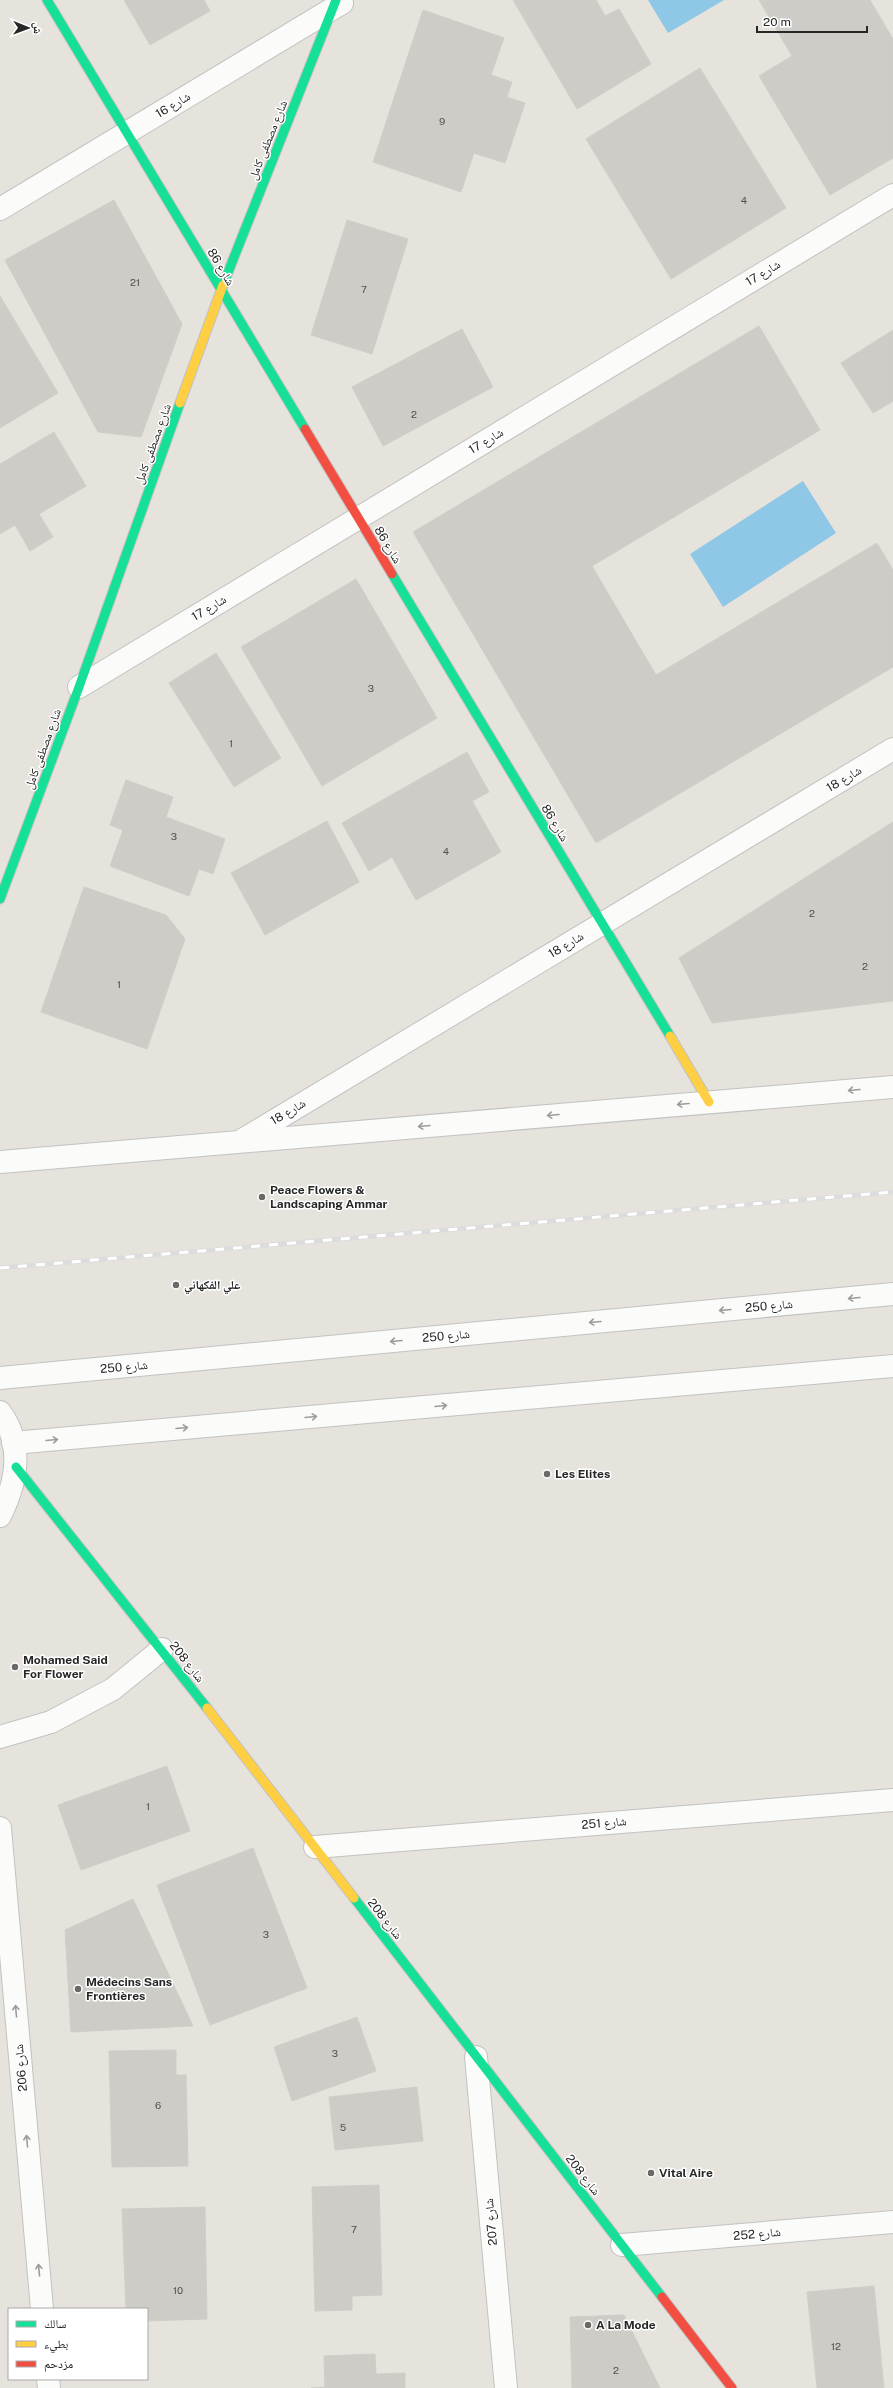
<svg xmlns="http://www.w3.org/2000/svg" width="893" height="2388" font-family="'Public Sans','Noto Naskh Arabic',sans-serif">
  <rect width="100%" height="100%" fill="#e5e3dc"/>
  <g fill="#8fc8e7">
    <polygon points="648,0 724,0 668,33"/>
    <polygon points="803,481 836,533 723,607 690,554"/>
  </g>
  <g fill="#ceccc7" stroke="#d0cec8">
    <polygon points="124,0 204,0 210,11 150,45"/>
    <polygon points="513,0 596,0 605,16 619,9 651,64 577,109"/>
    <polygon points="759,0 870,0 893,39 893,158 830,195 759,76 792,56"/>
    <polygon points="423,10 504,38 491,75 512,82 507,97 525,103 505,163 474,153 461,192 373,162"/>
    <polygon points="700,68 786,208 671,279 586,139"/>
    <polygon points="114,200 182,324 141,437 98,432 5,260"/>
    <polygon points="347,220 408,239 372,354 311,335"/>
    <polygon points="0,296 58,393 0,428"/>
    <polygon points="759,326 820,430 592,566 656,675 877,543 893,570 893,667 596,843 413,532"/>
    <polygon points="462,329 493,387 383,446 352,387"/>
    <polygon points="893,330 893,401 873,413 841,363"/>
    <polygon points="54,432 86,486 39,514 53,537 30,551 15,525 0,534 0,464"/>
    <polygon points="356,579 437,718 322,786 241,647"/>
    <polygon points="216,653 281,758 234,787 169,683"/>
    <polygon points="467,752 489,792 472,801 501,852 416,900 392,857 369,871 342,823"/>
    <polygon points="126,780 173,797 166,817 225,839 213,874 199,869 189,896 110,866 123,830 110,825"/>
    <polygon points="327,821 359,882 265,935 231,873"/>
    <polygon points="893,822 893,1001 712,1023 679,958"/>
    <polygon points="84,887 166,915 185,939 147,1049 41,1012"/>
    <polygon points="167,1766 190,1831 81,1870 58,1805"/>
    <polygon points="253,1848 307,1988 210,2025 157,1885"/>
    <polygon points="133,1899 193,2026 71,2032 65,1930"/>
    <polygon points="357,2017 376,2071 292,2101 274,2047"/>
    <polygon points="176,2050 176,2075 186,2075 188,2166 112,2167 109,2051"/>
    <polygon points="417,2087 423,2141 335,2150 329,2097"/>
    <polygon points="379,2185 382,2295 352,2296 352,2310 315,2311 312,2187"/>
    <polygon points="205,2207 207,2319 147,2321 147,2309 126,2309 122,2209"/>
    <polygon points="874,2286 884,2388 817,2388 807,2292"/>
    <polygon points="624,2315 660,2388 572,2388 570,2317"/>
    <polygon points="375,2354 376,2374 405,2373 405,2388 311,2388 325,2387 324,2356"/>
  </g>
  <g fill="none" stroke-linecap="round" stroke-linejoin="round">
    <defs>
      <g id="street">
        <polyline points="0,209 342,3"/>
        <polyline points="79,687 893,195"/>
        <polyline points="244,1139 893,749"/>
        <polyline points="0,1162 893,1087"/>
        <polyline points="0,1378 893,1294"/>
        <path d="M0,1412C24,1445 17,1482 0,1516"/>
        <polyline points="13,1443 893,1366"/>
        <polyline points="0,1737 51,1722 113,1689 162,1649"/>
        <polyline points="0,1828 42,2309"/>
        <polyline points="315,1847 893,1800"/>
        <polyline points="476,2057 506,2388"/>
        <polyline points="622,2245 893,2222"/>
        <polyline points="48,2379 49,2388"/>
      </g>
      <g id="fast">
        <polyline points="47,0 305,429"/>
        <polyline points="223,285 336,0"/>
        <polyline points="392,574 670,1036"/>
        <polyline points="0,899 79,687 180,403"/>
        <polyline points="16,1467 207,1708"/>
        <polyline points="354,1898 662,2297"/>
      </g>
      <g id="slow">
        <polyline points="180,403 223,285"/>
        <polyline points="670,1036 709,1102"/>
        <polyline points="207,1708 354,1898"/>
      </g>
      <g id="jam">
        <polyline points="305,429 392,574"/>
        <polyline points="662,2297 732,2388"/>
      </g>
    </defs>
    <use href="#street" stroke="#c2c2c2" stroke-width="24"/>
    <use href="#fast" stroke="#c2c2c2" stroke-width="11"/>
    <use href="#slow" stroke="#c2c2c2" stroke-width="11"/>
    <use href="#jam" stroke="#c2c2c2" stroke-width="11"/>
    <use href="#street" stroke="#fbfbfa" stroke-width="22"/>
    <use href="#fast" stroke="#16e098" stroke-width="9"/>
    <use href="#slow" stroke="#ffcf43" stroke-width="9"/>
    <use href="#jam" stroke="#f24e42" stroke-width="9"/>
    <defs>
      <polyline id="rail" points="0,1268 893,1192"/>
    </defs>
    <use href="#rail" stroke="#dcdbdd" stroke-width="4.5"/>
    <use href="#rail" stroke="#fff" stroke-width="3" stroke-dasharray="9" stroke-linecap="butt"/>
  </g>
  <defs><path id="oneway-shaft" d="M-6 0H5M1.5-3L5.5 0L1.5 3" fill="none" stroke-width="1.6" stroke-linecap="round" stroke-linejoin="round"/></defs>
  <g stroke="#9c9c9b">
    <use href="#oneway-shaft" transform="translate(854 1090) rotate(175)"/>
    <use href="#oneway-shaft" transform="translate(683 1104) rotate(175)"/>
    <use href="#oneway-shaft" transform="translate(553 1115) rotate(175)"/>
    <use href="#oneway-shaft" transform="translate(424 1126) rotate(175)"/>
    <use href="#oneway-shaft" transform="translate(854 1298) rotate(175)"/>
    <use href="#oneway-shaft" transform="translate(725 1310) rotate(175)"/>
    <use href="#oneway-shaft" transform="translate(595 1322) rotate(175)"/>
    <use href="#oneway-shaft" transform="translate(396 1341) rotate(175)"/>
    <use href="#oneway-shaft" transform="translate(441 1406) rotate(-5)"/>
    <use href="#oneway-shaft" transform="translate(311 1417) rotate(-5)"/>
    <use href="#oneway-shaft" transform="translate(182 1428) rotate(-5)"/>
    <use href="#oneway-shaft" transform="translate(52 1440) rotate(-5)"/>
    <use href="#oneway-shaft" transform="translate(16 2011) rotate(-95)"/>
    <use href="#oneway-shaft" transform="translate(27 2141) rotate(-95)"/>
    <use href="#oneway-shaft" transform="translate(39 2270) rotate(-95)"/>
  </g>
  <g fill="#6a6966" stroke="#fff" stroke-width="1.5">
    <circle cx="262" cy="1197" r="4"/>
    <circle cx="176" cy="1285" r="4"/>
    <circle cx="547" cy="1474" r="4"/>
    <circle cx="15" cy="1667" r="4"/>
    <circle cx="78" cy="1989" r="4"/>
    <circle cx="651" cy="2173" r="4"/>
    <circle cx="588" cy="2325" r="4"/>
  </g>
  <g text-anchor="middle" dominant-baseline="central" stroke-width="3" stroke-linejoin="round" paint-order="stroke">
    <g font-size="10" fill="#525150">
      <text x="442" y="121">9</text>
      <text x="744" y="200">4</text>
      <text x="135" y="282">21</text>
      <text x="364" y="289">7</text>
      <text x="414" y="414">2</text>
      <text x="371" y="688">3</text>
      <text x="231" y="743">1</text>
      <text x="174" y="836">3</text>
      <text x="446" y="851">4</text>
      <text x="812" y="913">2</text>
      <text x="865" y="966">2</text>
      <text x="119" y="984">1</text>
      <text x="148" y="1806">1</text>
      <text x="266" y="1934">3</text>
      <text x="335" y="2053">3</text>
      <text x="158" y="2105">6</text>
      <text x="343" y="2127">5</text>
      <text x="354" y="2229">7</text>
      <text x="178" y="2290">10</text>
      <text x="836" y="2346">12</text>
      <text x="616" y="2370">2</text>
    </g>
    <g font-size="12" fill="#272727" stroke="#fff">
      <text transform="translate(173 105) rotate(-31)">شارع 16</text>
      <text transform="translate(268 140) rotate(-68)">شارع مصطفى كامل</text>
      <text transform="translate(221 267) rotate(59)">شارع 86</text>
      <text transform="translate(763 273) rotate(-31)">شارع 17</text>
      <text transform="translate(486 441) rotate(-31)">شارع 17</text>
      <text transform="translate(153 444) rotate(-70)">شارع مصطفى كامل</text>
      <text transform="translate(388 545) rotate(59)">شارع 86</text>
      <text transform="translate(209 608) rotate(-31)">شارع 17</text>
      <text transform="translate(43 749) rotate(-70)">شارع مصطفى كامل</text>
      <text transform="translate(844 779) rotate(-31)">شارع 18</text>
      <text transform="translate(555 823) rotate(59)">شارع 86</text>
      <text transform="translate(566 945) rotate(-31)">شارع 18</text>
      <text transform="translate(288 1112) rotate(-31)">شارع 18</text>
      <text transform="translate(769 1306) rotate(-5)">شارع 250</text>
      <text transform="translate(446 1336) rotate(-5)">شارع 250</text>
      <text transform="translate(124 1367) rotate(-5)">شارع 250</text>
      <text transform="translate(187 1662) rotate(52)">شارع 208</text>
      <text transform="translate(604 1823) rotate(-5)">شارع 251</text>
      <text transform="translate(385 1919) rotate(52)">شارع 208</text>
      <text transform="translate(21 2068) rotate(-95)">شارع 206</text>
      <text transform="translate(583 2175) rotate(52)">شارع 208</text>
      <text transform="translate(491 2222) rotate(-95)">شارع 207</text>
      <text transform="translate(757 2234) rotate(-5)">شارع 252</text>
    </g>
    <g font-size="12" font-weight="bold" fill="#272727" stroke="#fff" text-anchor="start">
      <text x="270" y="1190">Peace Flowers &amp;<tspan x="270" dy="14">Landscaping Ammar</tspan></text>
      <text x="184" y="1285">علي الفكهاني</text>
      <text x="555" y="1474">Les Elites</text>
      <text x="23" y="1660">Mohamed Said<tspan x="23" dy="14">For Flower</tspan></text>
      <text x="86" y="1982">Médecins Sans<tspan x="86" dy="14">Frontières</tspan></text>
      <text x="659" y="2173">Vital Aire</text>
      <text x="596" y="2325">A La Mode</text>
    </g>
  </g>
  <rect x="8" y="2308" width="140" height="72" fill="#ffffff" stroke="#a9a9a9"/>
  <rect x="16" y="2321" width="20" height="6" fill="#16e098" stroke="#a9a9a9"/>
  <text x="44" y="2328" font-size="12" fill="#272727">سالك</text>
  <rect x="16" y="2341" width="20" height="6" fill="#ffcf43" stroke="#a9a9a9"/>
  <text x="44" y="2348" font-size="12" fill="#272727">بطيء</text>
  <rect x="16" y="2361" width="20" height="6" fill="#f24e42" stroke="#a9a9a9"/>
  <text x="44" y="2368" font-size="12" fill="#272727">مزدحم</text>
  <g transform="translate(28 28) rotate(91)" stroke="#ffffff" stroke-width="3" paint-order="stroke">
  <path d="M0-3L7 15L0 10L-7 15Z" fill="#272727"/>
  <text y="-6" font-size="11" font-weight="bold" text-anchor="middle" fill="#272727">ش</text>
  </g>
  <path d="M757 26v6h110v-6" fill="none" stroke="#272727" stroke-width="2"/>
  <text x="763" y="26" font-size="12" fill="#272727" stroke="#ffffff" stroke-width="3" paint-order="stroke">20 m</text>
</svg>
